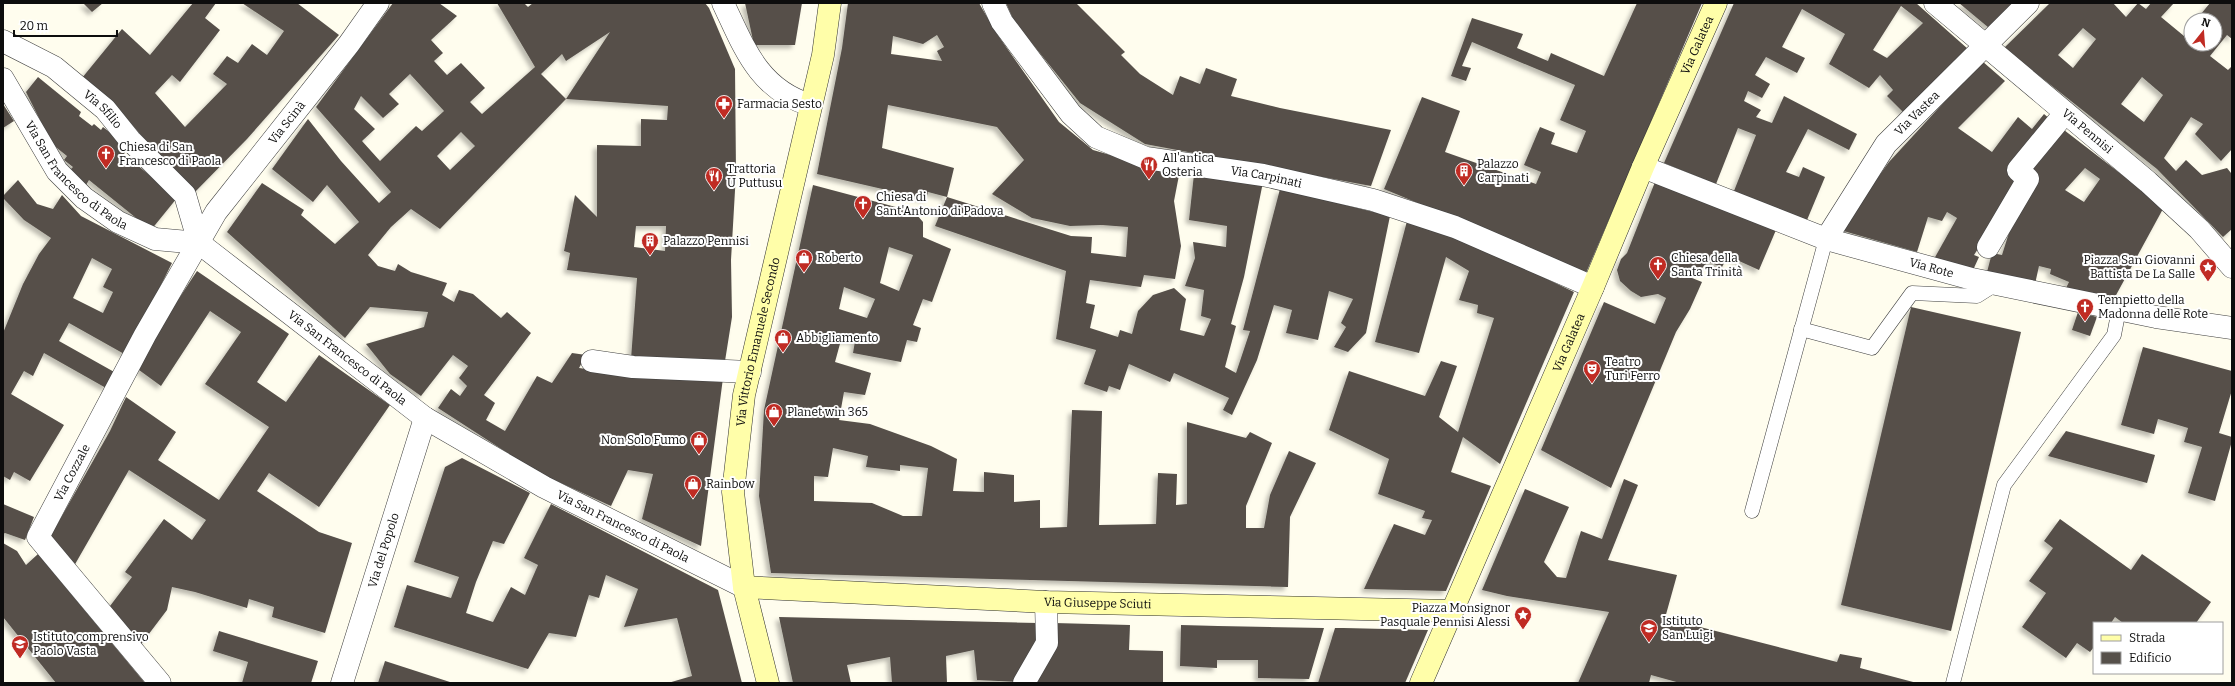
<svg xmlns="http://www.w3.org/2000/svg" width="2235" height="686" font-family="Bitter,serif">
  <defs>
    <filter id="shadow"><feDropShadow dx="-3.5" dy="3.5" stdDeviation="2" flood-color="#0004"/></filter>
  </defs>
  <rect width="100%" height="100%" fill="#fffdee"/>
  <g fill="#56504a" fill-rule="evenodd" filter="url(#shadow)">
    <polygon points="83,3 103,3 92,12"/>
    <polygon points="193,3 216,3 205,18 220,30 180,82 172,75 155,93 185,127 227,84 213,74 227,56 238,63 252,44 267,55 284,31 242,3 297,3 339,35 247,139 193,194 119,110 82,78 122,29 150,55"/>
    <path d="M393,3H439L457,16L431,40L443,53L434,61L447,75L461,63L485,88L470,102L482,114L535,67L497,3H524L528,7L533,3H705L709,8L735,69L736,173L731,260L732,317L725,361L631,359L637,278L567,270L570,253L564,251L575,195L597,217V145L641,146V119L667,120L668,106L566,99L610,32L566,61L562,54L541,74L566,99L440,229L411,209L391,227L368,255L378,266L395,271L398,264L411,272L447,283L442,295L454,302L459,290L473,294L501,318L507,312L531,333L484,395L495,403L486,420L505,431L537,376L552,383L572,353L586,355L579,368L631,375L723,378L701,546L642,519L653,474L628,470L611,506L537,472L438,408L451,389L460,396L467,386L459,378L468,366L453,355L421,396L390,374L366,344L424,327L428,312L370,307L345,338L227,232L262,183L304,210L301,215L335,244L359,222L327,185L313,202L272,169L308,119L341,161L379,203L391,192L316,107ZM410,74L444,111L422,131L416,126L380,161L362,141L375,129L354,109L361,96L383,118L399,104L389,94ZM461,132L475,146L450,170L437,156ZM636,226H666L665,251L634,247Z"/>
    <polygon points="745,3 802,3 795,45 754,45"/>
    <path d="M848,3H979L997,34L1059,122L1093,150L1128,160L1180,170L1174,201L1181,246L1175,279L1144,275L1141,287L1090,280L1086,303L1095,305L1090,328L1118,337L1120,330L1132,334L1138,311L1153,295L1174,288L1186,299L1180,330L1204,336L1211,319L1201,316L1204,290L1185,286L1195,258L1193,242L1226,247L1227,226L1189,220L1194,174L1263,182L1244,277L1231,324L1236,326L1225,367L1236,373L1250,331L1243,330L1280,189L1390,216L1366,333L1348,352L1334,347L1346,327L1341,323L1353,299L1329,291L1318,340L1286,333L1292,310L1274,305L1257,360L1232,415L1223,410L1229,398L1174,373L1170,382L1129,364L1120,390L1109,386L1107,392L1084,384L1096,350L1056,339L1066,271L935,226L947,197L1071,236L1092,237L1091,253L1126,257L1128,227L1102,225L1070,226L1032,218L992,194L1024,160L997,127L888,105L882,148L954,168L947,197L928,192L926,199L817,174L842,48ZM937,35L944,47L937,51L942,61L891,54L893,36L923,44Z"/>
    <polygon points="1006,3 1076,3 1125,52 1121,55 1140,74 1173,95 1180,76 1200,84 1206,68 1237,79 1231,96 1280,108 1391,130 1371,186 1145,144 1080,103 1014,21"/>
    <polygon points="1637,3 1702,3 1586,273 1384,189 1422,97 1460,111 1445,152 1536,184 1541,172 1524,165 1540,127 1555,133 1551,144 1577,153 1586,131 1560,120 1575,85 1472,42 1462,66 1471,68 1466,81 1451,76 1472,18 1523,34 1517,48 1548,61 1551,53 1604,76"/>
    <path d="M1734,3H1916L1968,49L1906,115L1887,96L1893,90L1880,75L1869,88L1829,64L1845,34L1802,9L1782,47L1805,58L1797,73L1766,57L1755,75L1770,84L1762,98L1748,91L1744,101L1761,110L1756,117L1772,123L1784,96L1857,134L1849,150L1808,129L1786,172L1799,177L1803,167L1825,177L1807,220L1734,191L1756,135L1738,128L1716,184L1664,163ZM1901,6L1923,23L1887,58L1873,50Z"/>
    <polygon points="1959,3 2015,3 1989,28"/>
    <path d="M2050,3H2113L2126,17L2138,3L2146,9L2151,3H2174L2161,17L2184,36L2191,27V44H2215V20H2196L2210,3H2232V39L2227,35L2210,56L2228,70L2232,66V149L2221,161L2195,134L2203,124L2191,117L2164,158L2176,171L2186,160L2202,175L2227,168L2231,173L2232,172V229L2223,237L2157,169L2004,48ZM2083,28L2096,39L2073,68L2058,55ZM2142,77L2163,95L2144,122L2121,104Z"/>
    <polygon points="1982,61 2005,81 1958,128 1992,152 2018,117 2032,129 2044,114 2051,120 2021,182 1974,255 1979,257 1973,270 1934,259 1957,218 1947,212 1942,221 1928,217 1917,252 1840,230 1889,162"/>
    <polygon points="38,77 81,112 79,116 92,126 94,124 101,130 103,127 122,142 119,146 126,151 124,154 177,198 151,230 89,180 86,185 69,171 73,167 64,160 67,156 52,144 26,92"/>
    <polygon points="3,104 14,121 3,128"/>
    <path d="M2064,130L2164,207L2115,297L2066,288L2069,282L2050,274L2051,269L2039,266L2035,284L1987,272L1992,253L2002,255L2013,220L2038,174L2031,168ZM2085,168L2100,179L2084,202L2065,190Z"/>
    <path d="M18,180L37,204L53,209L62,195L81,216L172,263L126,355L69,323L59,341L116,373L106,388L44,353L33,376L24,371L11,394L64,425L30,481L14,472L10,480L3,476V333L23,284L39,254L51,238L24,220L3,198V196ZM92,258L112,269L103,287L113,292L103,313L73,298Z"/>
    <polygon points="1655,182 1776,230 1759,270 1728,256 1722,267 1708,262 1692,278 1702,282 1690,309 1676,332 1611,488 1541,450 1604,302 1655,324 1666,298 1658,294 1641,297 1631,291 1620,281 1617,270 1621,259 1627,253"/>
    <path d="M813,185L907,210L917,215L923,222V237L951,249L932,302L923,299L913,325L921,328L917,342L907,340L901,362L853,353L855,341L841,340L835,362L871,373L865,395L844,392L839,420L870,424L931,446L957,459L953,491L984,492V472L1014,475V502L1040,500V528L1067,527L1072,410L1102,411L1099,525L1156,524L1158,473L1177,474L1176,505L1187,504V422L1246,438L1250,432L1272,443L1246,506V528H1264L1270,495L1289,451L1316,463L1290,517L1288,587L771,573L759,496L764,410ZM889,247L913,255L899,291L880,283ZM844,287L875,299L867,318L839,309ZM833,448L868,456L866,467L900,471V465L928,468L922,516H903L872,503L814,501V476L828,477Z"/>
    <polygon points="1407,221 1453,234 1574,292 1500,464 1463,437 1451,472 1491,486 1446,591 1364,589 1394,524 1425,535 1432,520 1422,518 1425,511 1378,494 1389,459 1329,430 1349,371 1425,396 1441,361 1457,366 1439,417 1458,432 1494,318 1477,313 1478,305 1459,300 1469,271 1446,257 1419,353 1375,342"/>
    <polygon points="197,271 289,334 257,382 286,402 319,355 390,405 319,507 269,473 257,491 319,532 352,543 325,633 272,617 274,607 249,599 247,608 195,592 172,587 167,610 139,647 107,610 132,577 125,572 164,519 192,540 206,520 129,470 74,566 50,537 110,431 126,397 176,432 158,460 219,500 269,427 205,384 241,332 210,311 161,386 139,370 153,338"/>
    <polygon points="1911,307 2021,332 1951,631 1841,605"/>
    <polygon points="2078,312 2097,317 2090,336 2072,330"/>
    <polygon points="2143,347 2232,371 2232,390 2219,433 2232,437 2232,441 2215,501 2188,493 2202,447 2184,442 2188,428 2158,419 2154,434 2121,425"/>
    <polygon points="2066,431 2155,455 2147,483 2048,456"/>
    <polygon points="462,458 530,493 504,544 493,541 476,582 466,613 493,622 511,587 525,595 538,565 524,558 551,504 718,590 742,683 668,683 692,676 677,618 624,627 638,589 606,575 599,598 589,595 576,637 549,633 528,669 394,627 407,585 451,598 459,577 414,562 445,467"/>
    <polygon points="1624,479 1638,485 1608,560 1677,575 1665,618 1837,662 1840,654 1862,658 1860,668 1917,683 1680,683 1651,675 1649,683 1578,683 1609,612 1507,596 1482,590 1525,489 1569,507 1544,562 1557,577 1566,578 1581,531 1602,539"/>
    <polygon points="3,504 34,517 25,540 5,533 3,534"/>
    <polygon points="2060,519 2131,570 2142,554 2211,602 2196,623 2123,623 2115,617 2111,623 2094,623 2094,647 2090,652 2077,643 2066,658 2022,627 2046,593 2029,581 2053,548 2044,541"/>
    <polygon points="3,543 17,551 26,565 38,554 145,683 56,683 3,617"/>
    <polygon points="779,617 1038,623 1041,645 1020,682 977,680 974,650 946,656 947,683 892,683 890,657 847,665 851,683 793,683"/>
    <polygon points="1054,623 1130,625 1129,650 1163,651 1163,683 1034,683"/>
    <polygon points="1181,625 1218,626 1324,628 1309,679 1258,678 1258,660 1217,660 1217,668 1180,666"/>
    <polygon points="1335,628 1344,628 1428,630 1405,683 1318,683"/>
    <polygon points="219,631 318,661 311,683 242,683 248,662 213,651"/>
    <polygon points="385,661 453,683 378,683"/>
  </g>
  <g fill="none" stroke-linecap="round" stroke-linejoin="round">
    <defs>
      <g id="lane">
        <polyline points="1801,329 1872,348 1912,293 1977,296 1996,284"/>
        <polyline points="1752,511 1826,239"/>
        <polyline points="1953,683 2004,485 2114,335 2119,309"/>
      </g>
      <g id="street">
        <path d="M723,3C744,47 758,89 810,105"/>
        <path id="s1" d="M993,3L1002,22L1071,114L1096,137L1146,158L1263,175L1373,200L1455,227L1593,287"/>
        <path id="s2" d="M1935,3L2148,182L2199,229L2232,267"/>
        <path id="s3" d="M3,41L54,67L105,109L130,140L185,195L199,243"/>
        <path id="s4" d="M3,79L57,171L84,198L118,222L155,239L199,243L425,418L544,487L744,587"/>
        <path id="s5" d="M1643,167L1826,239L1972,279L2156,317L2232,328"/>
        <path id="s6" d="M1826,239L1886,144L2028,3"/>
        <polyline points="1988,247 2028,179 2018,170 2065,113"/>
        <polyline points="592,361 633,367 750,372"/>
        <path id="s7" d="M160,683L38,537L145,335L216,212L349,44L378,3"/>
        <path id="s8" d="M342,683L425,418"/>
        <polyline points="1024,683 1047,643 1046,602"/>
      </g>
      <g id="secondary">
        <path id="s9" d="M744,587L1046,602L1452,611"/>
        <path id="s10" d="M768,683L744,587L733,492L744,395L823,55L830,3"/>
        <path id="s11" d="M1421,683L1593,287L1643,167L1716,3"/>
      </g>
    </defs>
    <use href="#lane" stroke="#404040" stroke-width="15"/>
    <use href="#street" stroke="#404040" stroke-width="23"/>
    <use href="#secondary" stroke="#2f2f2f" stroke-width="23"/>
    <use href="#lane" stroke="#fff" stroke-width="14"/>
    <use href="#street" stroke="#fff" stroke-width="22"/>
    <use href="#secondary" stroke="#fffea9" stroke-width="22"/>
  </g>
  <defs>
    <symbol id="pharmacy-pin" viewBox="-11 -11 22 30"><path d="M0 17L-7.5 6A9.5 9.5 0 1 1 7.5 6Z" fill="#c02b23" stroke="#fff"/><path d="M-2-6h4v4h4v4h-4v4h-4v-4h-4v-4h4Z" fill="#fff"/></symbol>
    <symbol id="church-pin" viewBox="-11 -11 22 30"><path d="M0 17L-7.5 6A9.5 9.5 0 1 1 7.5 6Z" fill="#c02b23" stroke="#fff"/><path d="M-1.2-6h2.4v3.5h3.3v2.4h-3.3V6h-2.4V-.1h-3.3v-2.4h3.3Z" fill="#fff"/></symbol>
    <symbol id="restaurant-pin" viewBox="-11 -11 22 30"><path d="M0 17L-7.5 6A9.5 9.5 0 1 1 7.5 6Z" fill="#c02b23" stroke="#fff"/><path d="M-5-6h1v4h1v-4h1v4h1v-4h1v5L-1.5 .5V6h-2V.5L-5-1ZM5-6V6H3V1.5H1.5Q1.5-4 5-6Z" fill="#fff"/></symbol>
    <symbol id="building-pin" viewBox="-11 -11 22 30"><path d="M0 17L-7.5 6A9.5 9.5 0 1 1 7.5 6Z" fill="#c02b23" stroke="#fff"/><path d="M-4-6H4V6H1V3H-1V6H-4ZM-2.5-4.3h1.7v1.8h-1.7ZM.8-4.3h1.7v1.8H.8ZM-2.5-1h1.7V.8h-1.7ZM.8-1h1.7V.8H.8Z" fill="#fff"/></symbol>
    <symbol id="shop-pin" viewBox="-11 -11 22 30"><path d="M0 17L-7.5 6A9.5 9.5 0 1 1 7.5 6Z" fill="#c02b23" stroke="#fff"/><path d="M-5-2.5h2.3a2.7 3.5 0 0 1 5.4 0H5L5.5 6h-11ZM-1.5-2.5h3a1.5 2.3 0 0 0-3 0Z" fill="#fff"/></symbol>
    <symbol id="sight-pin" viewBox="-11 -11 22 30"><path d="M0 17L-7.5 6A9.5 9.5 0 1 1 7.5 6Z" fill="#c02b23" stroke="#fff"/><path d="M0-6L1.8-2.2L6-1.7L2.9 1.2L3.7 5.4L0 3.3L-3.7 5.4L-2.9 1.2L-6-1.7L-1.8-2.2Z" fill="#fff"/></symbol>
    <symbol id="theatre-pin" viewBox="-11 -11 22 30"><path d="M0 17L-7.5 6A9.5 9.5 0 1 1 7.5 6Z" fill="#c02b23" stroke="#fff"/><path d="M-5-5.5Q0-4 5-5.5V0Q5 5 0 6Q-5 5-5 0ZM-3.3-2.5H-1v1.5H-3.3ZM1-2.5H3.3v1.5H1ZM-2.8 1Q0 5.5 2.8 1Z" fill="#fff"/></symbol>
    <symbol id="school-pin" viewBox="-11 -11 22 30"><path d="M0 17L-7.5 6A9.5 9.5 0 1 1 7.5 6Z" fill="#c02b23" stroke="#fff"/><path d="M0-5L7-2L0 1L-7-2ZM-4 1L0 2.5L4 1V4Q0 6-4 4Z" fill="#fff"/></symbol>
  </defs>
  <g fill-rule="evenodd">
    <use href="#pharmacy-pin" x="714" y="94" width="20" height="27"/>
    <use href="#church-pin" x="96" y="144" width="20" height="27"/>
    <use href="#restaurant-pin" x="1139" y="155" width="20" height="27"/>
    <use href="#building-pin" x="1454" y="161" width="20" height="27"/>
    <use href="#restaurant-pin" x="704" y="166" width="20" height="27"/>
    <use href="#church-pin" x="853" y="194" width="20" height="27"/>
    <use href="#building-pin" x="640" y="231" width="20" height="27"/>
    <use href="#shop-pin" x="794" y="248" width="20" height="27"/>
    <use href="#church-pin" x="1648" y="255" width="20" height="27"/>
    <use href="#sight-pin" x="2198" y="257" width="20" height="27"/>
    <use href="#church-pin" x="2075" y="297" width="20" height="27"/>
    <use href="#shop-pin" x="773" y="328" width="20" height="27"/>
    <use href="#theatre-pin" x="1582" y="359" width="20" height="27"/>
    <use href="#shop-pin" x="764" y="402" width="20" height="27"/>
    <use href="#shop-pin" x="689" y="430" width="20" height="27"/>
    <use href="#shop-pin" x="683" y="474" width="20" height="27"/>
    <use href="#sight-pin" x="1513" y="605" width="20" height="27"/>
    <use href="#school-pin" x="1639" y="618" width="20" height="27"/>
    <use href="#school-pin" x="10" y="634" width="20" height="27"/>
  </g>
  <g text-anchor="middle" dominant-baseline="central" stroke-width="4" stroke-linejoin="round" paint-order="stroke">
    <g font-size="12" fill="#0d0d0d" stroke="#fff">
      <text stroke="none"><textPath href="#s11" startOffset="695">Via Galatea</textPath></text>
      <text stroke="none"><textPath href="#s3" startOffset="122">Via Sfilio</textPath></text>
      <text stroke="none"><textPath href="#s6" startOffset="156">Via Vastea</textPath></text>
      <text stroke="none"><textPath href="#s7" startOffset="675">Via Scinà</textPath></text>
      <text stroke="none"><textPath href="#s2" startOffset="199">Via Pennisi</textPath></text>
      <text stroke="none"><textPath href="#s4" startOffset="123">Via San Francesco di Paola</textPath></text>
      <text stroke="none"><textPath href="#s1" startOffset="346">Via Carpinati</textPath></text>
      <text stroke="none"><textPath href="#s5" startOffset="306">Via Rote</textPath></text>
      <text stroke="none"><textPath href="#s10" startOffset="347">Via Vittorio Emanuele Secondo</textPath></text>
      <text stroke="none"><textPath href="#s11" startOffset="371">Via Galatea</textPath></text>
      <text stroke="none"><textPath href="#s4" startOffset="459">Via San Francesco di Paola</textPath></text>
      <text stroke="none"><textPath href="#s7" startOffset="263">Via Cozzale</textPath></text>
      <text stroke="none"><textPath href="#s4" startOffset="783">Via San Francesco di Paola</textPath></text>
      <text stroke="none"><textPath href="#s8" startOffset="139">Via del Popolo</textPath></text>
      <text stroke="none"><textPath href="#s9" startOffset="354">Via Giuseppe Sciuti</textPath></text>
    </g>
    <g font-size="12" fill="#0d0d0d" stroke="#fff" text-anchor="start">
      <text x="737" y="104">Farmacia Sesto</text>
      <text x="119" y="147">Chiesa di San<tspan x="119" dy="14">Francesco di Paola</tspan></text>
      <text x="1162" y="158">All'antica<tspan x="1162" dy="14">Osteria</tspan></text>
      <text x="1477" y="164">Palazzo<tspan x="1477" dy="14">Carpinati</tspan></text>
      <text x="727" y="169">Trattoria<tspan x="727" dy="14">U Puttusu</tspan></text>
      <text x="876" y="197">Chiesa di<tspan x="876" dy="14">Sant'Antonio di Padova</tspan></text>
      <text x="663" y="241">Palazzo Pennisi</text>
      <text x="817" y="258">Roberto</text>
      <text x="1671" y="258">Chiesa della<tspan x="1671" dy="14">Santa Trinità</tspan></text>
      <text x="2195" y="260" text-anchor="end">Piazza San Giovanni<tspan x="2195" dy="14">Battista De La Salle</tspan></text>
      <text x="2098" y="300">Tempietto della<tspan x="2098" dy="14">Madonna delle Rote</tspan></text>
      <text x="796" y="338">Abbigliamento</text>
      <text x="1605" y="362">Teatro<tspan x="1605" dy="14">Turi Ferro</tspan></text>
      <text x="787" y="412">Planet win 365</text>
      <text x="686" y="440" text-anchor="end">Non Solo Fumo</text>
      <text x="706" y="484">Rainbow</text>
      <text x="1510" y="608" text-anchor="end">Piazza Monsignor<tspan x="1510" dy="14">Pasquale Pennisi Alessi</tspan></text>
      <text x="1662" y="621">Istituto<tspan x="1662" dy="14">San Luigi</tspan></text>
      <text x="33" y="637">Istituto comprensivo<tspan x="33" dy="14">Paolo Vasta</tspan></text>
    </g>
  </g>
  <rect width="2235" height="686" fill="none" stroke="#0d0d0d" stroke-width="8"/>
  <rect x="2093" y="622" width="130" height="52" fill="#ffffff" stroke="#9e9e9e"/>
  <rect x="2101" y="635" width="20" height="6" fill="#fffea9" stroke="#9e9e9e"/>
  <text x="2129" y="642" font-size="12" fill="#0d0d0d">Strada</text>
  <rect x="2101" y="652" width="20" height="12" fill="#56504a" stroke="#9e9e9e"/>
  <text x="2129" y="662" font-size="12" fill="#0d0d0d">Edificio</text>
  <g transform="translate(2203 32) rotate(17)"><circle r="19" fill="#ffffff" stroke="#9e9e9e"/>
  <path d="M0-3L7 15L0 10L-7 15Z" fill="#c02b23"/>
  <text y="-6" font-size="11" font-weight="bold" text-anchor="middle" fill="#0d0d0d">N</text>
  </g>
  <path d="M14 30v6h103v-6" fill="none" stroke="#0d0d0d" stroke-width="2"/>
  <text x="20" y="30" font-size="12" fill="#0d0d0d" stroke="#ffffff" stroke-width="3" paint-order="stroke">20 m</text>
</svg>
